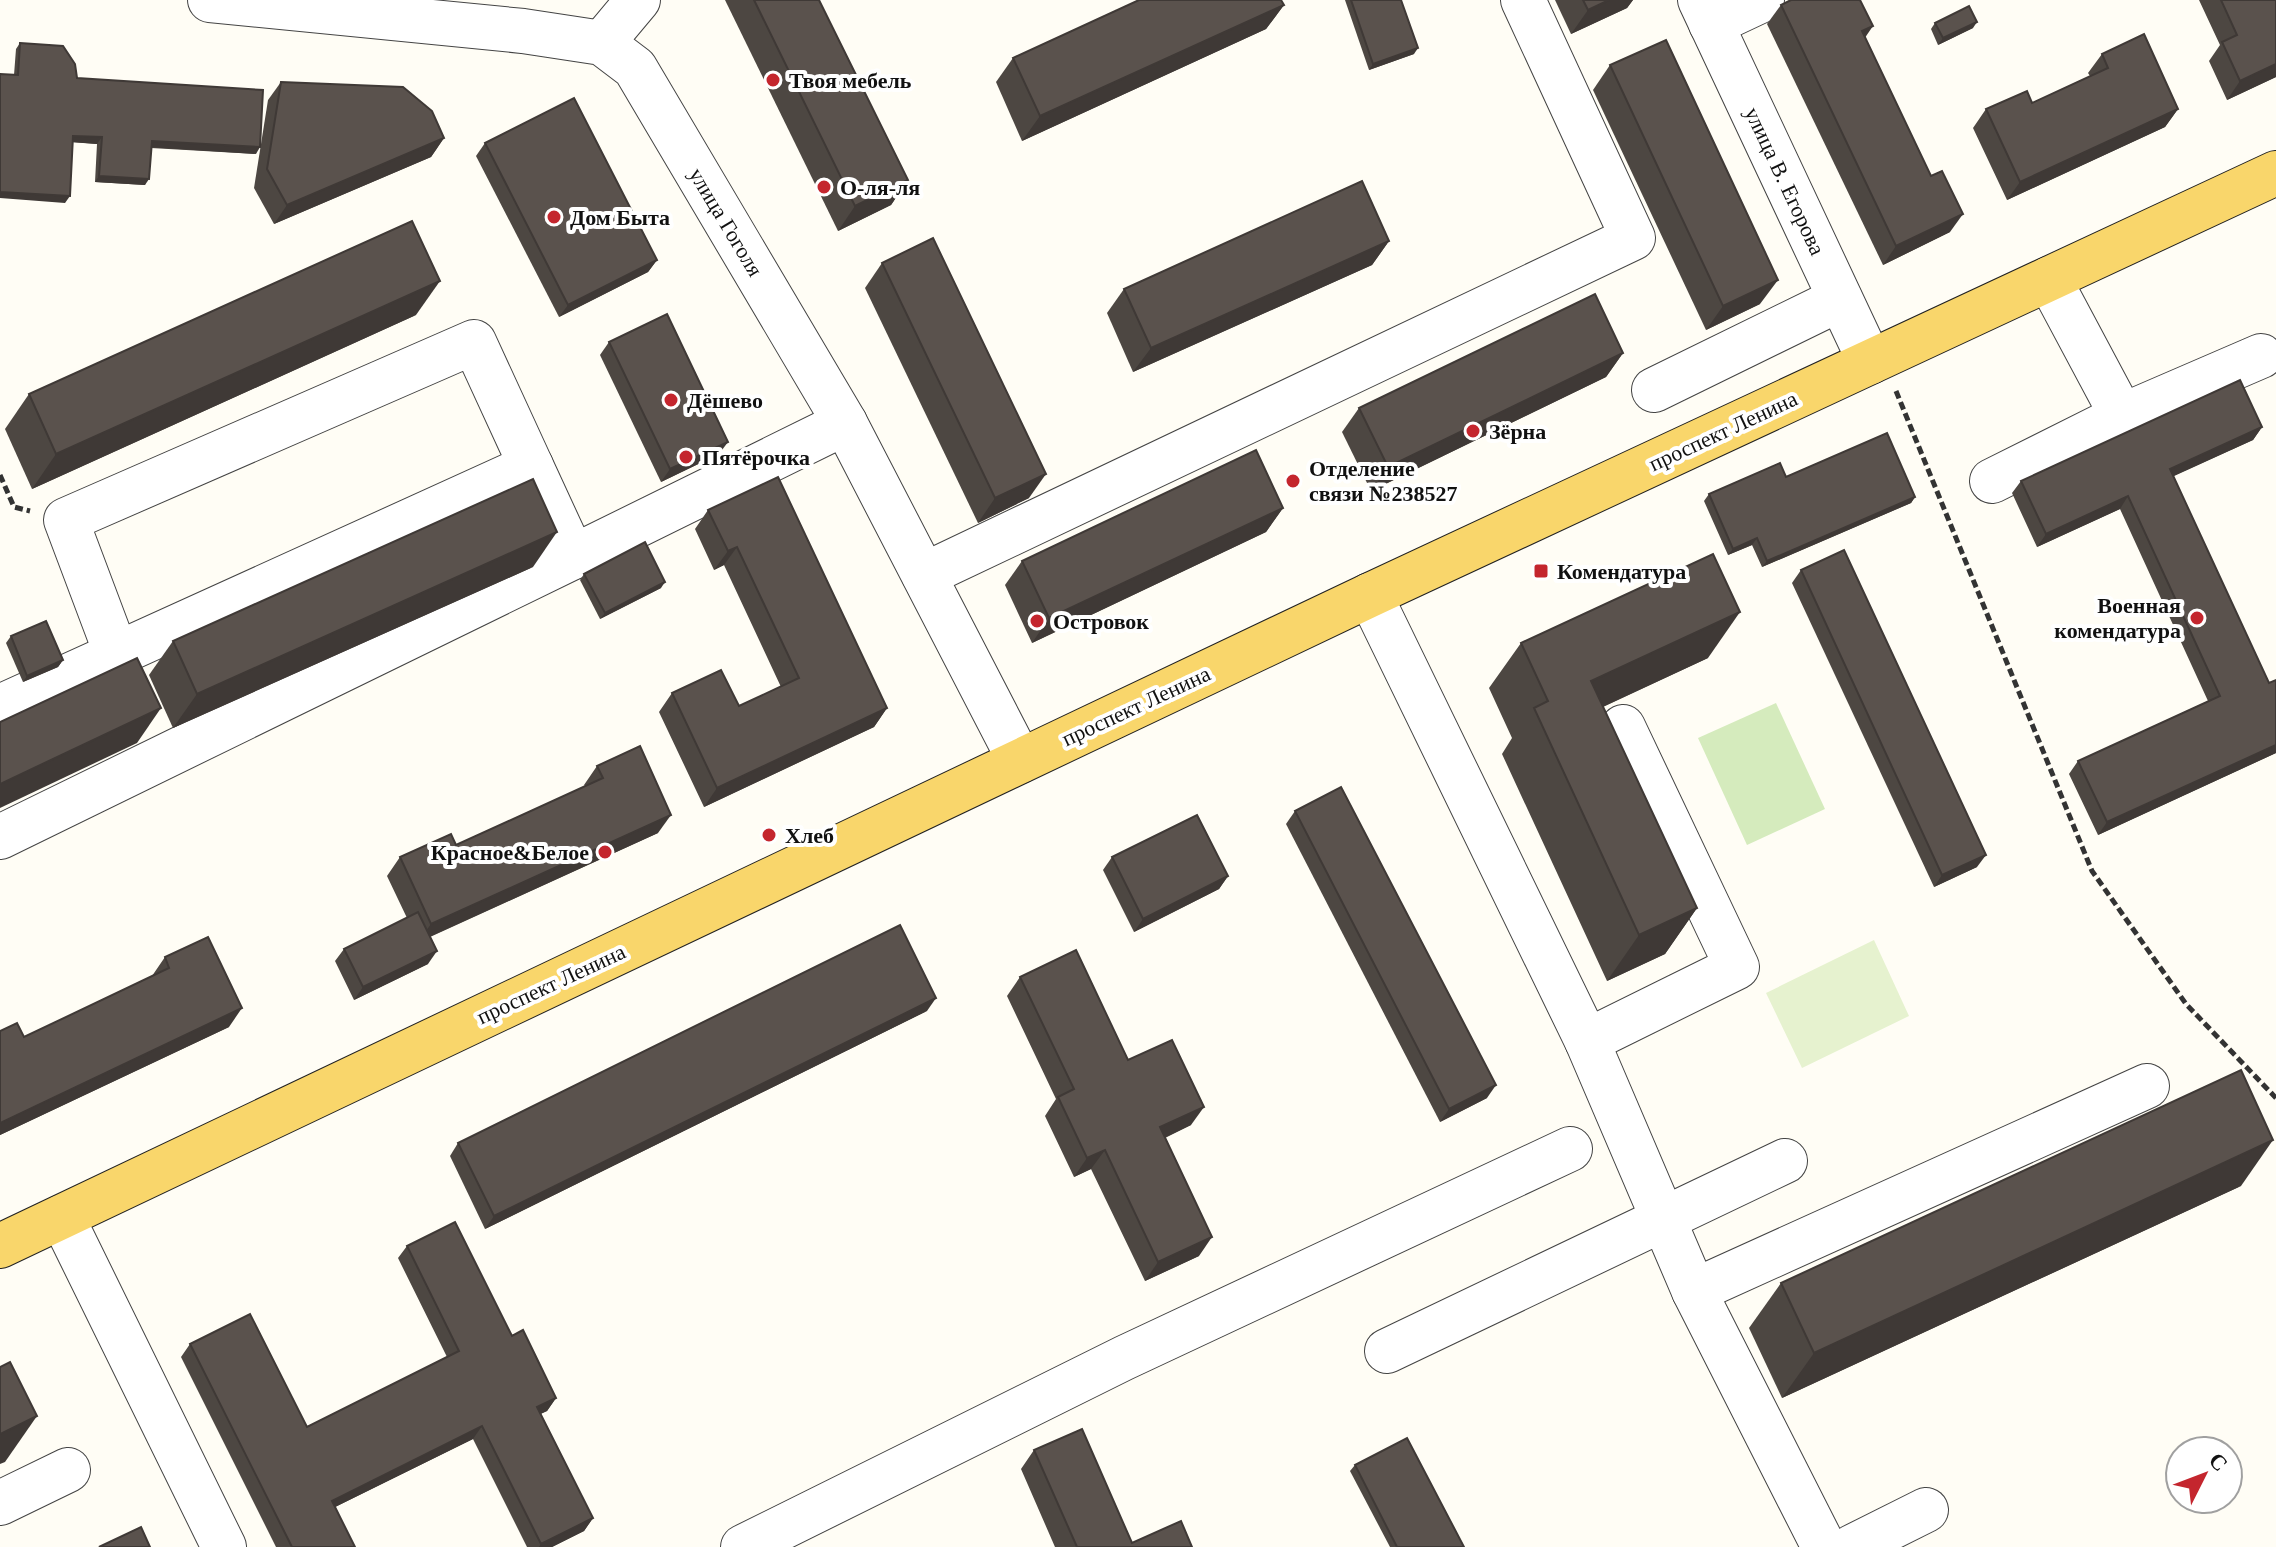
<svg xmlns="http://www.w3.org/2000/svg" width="2276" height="1547" font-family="'Times New Roman',serif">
  <rect width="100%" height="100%" fill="#fffdf5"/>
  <polygon fill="#d5ebbd" points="1776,703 1825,809 1747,845 1698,738"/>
  <polygon fill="#e6f2cf" points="1874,940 1909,1016 1802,1068 1766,993"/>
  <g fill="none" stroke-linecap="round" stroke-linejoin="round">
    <defs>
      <g id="minor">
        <polyline points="210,0 523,31 602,43 635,68 845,423 1020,761"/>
        <polyline points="1700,0 1870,362"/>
        <polyline points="1711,24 1762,0"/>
        <polyline points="602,43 638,0"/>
        <polyline points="2049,279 2122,416"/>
        <polyline points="1654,390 1840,299"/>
        <polyline points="1992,481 2122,416 2261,356"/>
        <polyline points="924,575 1633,238 1523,0"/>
        <polyline points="1370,595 1587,1041 1694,1291 1824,1547"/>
        <polyline points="116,653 66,520 474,342 531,466"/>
        <polyline points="0,707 531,466 573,557 845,423"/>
        <polyline points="0,837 573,557"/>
        <polyline points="1587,1041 1737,967 1623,727"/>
        <polyline points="62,1217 224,1547"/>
        <polyline points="1694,1291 2147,1086"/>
        <polyline points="1387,1351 1785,1161"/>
        <polyline points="0,1503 68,1470"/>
        <polyline points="743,1547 1124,1358 1570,1149"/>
        <polyline points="1852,1547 1926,1510"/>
      </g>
      <polyline id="major" points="0,1246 1370,595 2276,173"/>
    </defs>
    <use href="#minor" stroke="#444" stroke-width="46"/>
    <use href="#major" stroke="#222" stroke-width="46"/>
    <g stroke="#333" stroke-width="5" stroke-dasharray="8 4" stroke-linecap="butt">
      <polyline points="1896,391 2092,871 2186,1004 2276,1098"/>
      <polyline points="0,475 14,507 30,511"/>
    </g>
    <use href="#minor" stroke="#fff" stroke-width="44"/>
    <use href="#major" stroke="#f9d66b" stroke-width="44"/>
  </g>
  <g fill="#4d4742">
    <polygon points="725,0 819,0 908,180 891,205 838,231"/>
    <polygon points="1345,0 1401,0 1414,54 1369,70"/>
    <polygon points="1555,0 1633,0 1627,8 1571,34"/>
    <polygon points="2199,0 2276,0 2276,77 2227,100 2209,61 2220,45"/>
    <polygon points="1284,5 1266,29 1022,141 996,82 1013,58"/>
    <polygon points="1781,5 1865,37 1931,176 1950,232 1883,265 1767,24"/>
    <polygon points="1935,23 1973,28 1938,45 1931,29"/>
    <polygon points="20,43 77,78 256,154 151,148 145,185 95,182 97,144 73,142 65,203 14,75 16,49"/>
    <polygon points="2102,54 2178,109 2165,127 2007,200 1973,128 1986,109 2032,103 2090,76 2088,73"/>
    <polygon points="1610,65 1760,304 1706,330 1593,90"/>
    <polygon points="281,82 444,138 431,157 274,224 254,188 268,100"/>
    <polygon points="485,143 657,260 648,272 559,317 476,156"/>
    <polygon points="1389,241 1372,265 1133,372 1107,313 1124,289"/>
    <polygon points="882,263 1029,498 978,523 865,288"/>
    <polygon points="416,315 32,489 5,429 29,394"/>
    <polygon points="609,342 719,454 661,482 600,355"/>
    <polygon points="1623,353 1606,377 1371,491 1342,432 1359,408"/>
    <polygon points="2262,427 2253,440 2173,476 2269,683 2276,680 2276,753 2098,835 2069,774 2078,761 2208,701 2120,509 2037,547 2012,493 2021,481"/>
    <polygon points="1709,494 1915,497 1911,503 1762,567 1752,545 1728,555 1704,501"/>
    <polygon points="1283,508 1266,532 1032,643 1005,585 1022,561"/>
    <polygon points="708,510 887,708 874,727 704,807 659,712 672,693 739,706 781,687 724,565 714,570 695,529"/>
    <polygon points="533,567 173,728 149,675 173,641"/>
    <polygon points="1801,570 1977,867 1934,887 1792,583"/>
    <polygon points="584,574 661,588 600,619 580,580"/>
    <polygon points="11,636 63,660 58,667 23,682 6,643"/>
    <polygon points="1521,643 1708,658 1603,707 1697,908 1665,954 1607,981 1502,754 1512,738 1489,688"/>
    <polygon points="597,766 658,833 430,937 428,964 354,1000 335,961 344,949 407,918 387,876 400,857 456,845 585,786 584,785"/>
    <polygon points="1295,811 1487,1098 1440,1122 1286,824"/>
    <polygon points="1112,857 1228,876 1219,889 1134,932 1103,870"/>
    <polygon points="165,957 229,1027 0,1135 0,1031 24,1037 152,976"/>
    <polygon points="1020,977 1128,1060 1191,1125 1165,1138 1199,1256 1145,1281 1091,1169 1074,1177 1045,1116 1056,1099 1007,996"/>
    <polygon points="927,1011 485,1229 450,1156 458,1143"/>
    <polygon points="2241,1186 1782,1398 1749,1328 1781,1283"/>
    <polygon points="407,1246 512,1336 556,1398 547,1411 540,1414 593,1518 584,1531 552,1547 527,1547 473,1439 335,1507 355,1547 276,1547 181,1357 190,1344 307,1427 447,1357 398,1258"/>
    <polygon points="1034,1450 1132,1543 1192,1547 1055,1547 1021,1469"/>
    <polygon points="1355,1465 1464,1547 1390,1547 1350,1471"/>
  </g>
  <g fill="#3f3936">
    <polygon points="1609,0 1633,0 1627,8 1571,34 1588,10"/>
    <polygon points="1284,5 1266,29 1022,141 1040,116"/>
    <polygon points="1977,22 1973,28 1938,45 1943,38"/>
    <polygon points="1873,26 1860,45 1862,31"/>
    <polygon points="1418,48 1414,54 1369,70 1373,64"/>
    <polygon points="2276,64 2276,77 2227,100 2240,81"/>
    <polygon points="2178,109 2165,127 2007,200 2020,182"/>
    <polygon points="73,136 102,137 97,144 69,142"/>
    <polygon points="444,138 431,157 274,224 287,205"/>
    <polygon points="152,141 260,147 256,154 147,147"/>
    <polygon points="99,176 149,179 145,185 95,182"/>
    <polygon points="908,180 891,205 838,231 855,206"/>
    <polygon points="0,192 70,196 65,203 0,198"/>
    <polygon points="1963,214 1950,232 1883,265 1896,246"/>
    <polygon points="1389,241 1372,265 1133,372 1151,348"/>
    <polygon points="657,260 648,272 559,317 568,305"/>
    <polygon points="1778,280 1760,304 1706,330 1723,306"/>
    <polygon points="440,281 416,315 32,489 56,454"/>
    <polygon points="1623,353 1606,377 1371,491 1388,467"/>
    <polygon points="2262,427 2253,440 2161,482 2170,469"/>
    <polygon points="728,442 719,454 661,482 670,469"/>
    <polygon points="1046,474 1029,498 978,523 995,498"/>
    <polygon points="2128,496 2120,509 2037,547 2046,534"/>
    <polygon points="1915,497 1911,503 1762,567 1767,561"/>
    <polygon points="1283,508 1266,532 1032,643 1049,618"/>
    <polygon points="557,532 533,567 173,728 197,694"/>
    <polygon points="1757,538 1752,545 1728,555 1733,549"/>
    <polygon points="737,547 724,565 714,570 728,551"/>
    <polygon points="665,582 661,588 600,619 605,613"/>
    <polygon points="1740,612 1708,658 1559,727 1591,681"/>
    <polygon points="63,660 58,667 23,682 27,676"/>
    <polygon points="161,708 137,743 0,808 0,784"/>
    <polygon points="887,708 874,727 704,807 717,788"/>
    <polygon points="2276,745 2276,753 2098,835 2107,822"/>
    <polygon points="671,815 658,833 418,942 431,924"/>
    <polygon points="1986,855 1977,867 1934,887 1942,875"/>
    <polygon points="1228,876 1219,889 1134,932 1143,919"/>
    <polygon points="1697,908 1665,954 1607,981 1639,935"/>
    <polygon points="437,951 428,964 354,1000 363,987"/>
    <polygon points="936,998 927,1011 485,1229 494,1216"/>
    <polygon points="242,1008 229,1027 0,1135 0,1123"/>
    <polygon points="1496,1085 1487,1098 1440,1122 1449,1109"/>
    <polygon points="1204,1107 1191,1125 1147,1146 1160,1127"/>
    <polygon points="2273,1140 2241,1186 1782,1398 1814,1353"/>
    <polygon points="1105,1150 1091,1169 1074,1177 1087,1158"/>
    <polygon points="1212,1237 1199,1256 1145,1281 1158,1262"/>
    <polygon points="556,1398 547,1411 528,1420 537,1407"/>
    <polygon points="37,1416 5,1462 0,1464 0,1434"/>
    <polygon points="482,1426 473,1439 323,1513 332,1501"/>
    <polygon points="593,1518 584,1531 552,1547 539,1547 541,1544"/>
  </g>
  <g fill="#5a524d" stroke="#3f3936" stroke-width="2">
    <polygon points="754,0 819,0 908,180 855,206"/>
    <polygon points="1139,0 1281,0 1284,5 1040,116 1013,58"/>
    <polygon points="1351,0 1401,0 1418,48 1373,64"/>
    <polygon points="1583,0 1609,0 1588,10"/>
    <polygon points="1791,0 1860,0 1873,26 1862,31 1931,176 1942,171 1963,214 1896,246 1781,5"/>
    <polygon points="2221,0 2276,0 2276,64 2240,81 2222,42 2237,35"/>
    <polygon points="1969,6 1977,22 1943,38 1935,23"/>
    <polygon points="2144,34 2178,109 2020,182 1986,109 2027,91 2032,103 2108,68 2102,54"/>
    <polygon points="1666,40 1778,280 1723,306 1610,65"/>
    <polygon points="20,43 63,46 75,64 77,78 263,90 260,147 152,141 149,179 99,176 102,137 73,136 70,196 0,192 0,74 18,75"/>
    <polygon points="281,82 403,87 432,111 444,138 287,205 267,169"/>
    <polygon points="574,98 657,260 568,305 485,143"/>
    <polygon points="1362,181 1389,241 1151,348 1124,289"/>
    <polygon points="412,221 440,281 56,454 29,394"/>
    <polygon points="933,238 1046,474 995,498 882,263"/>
    <polygon points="1595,294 1623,353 1388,467 1359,408"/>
    <polygon points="667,314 728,442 670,469 609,342"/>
    <polygon points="2240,380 2262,427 2170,469 2269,683 2276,680 2276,745 2107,822 2078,761 2220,696 2128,496 2046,534 2021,481"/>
    <polygon points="1887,433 1915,497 1767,561 1757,538 1733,549 1709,494 1780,463 1786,477"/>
    <polygon points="1256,450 1283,508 1049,618 1022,561"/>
    <polygon points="778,477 887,708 717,788 672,693 721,670 739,706 799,678 737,547 728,551 708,510"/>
    <polygon points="533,479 557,532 197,694 173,641"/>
    <polygon points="645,542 665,582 605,613 584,574"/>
    <polygon points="1844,550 1986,855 1942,875 1801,570"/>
    <polygon points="1713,554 1740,612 1591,681 1697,908 1639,935 1534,708 1548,701 1521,643"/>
    <polygon points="46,621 63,660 27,676 11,636"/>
    <polygon points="137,658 161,708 0,784 0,722"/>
    <polygon points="640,746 671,815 431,924 400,857 451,834 456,845 603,778 597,766"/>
    <polygon points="1341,787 1496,1085 1449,1109 1295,811"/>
    <polygon points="1197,815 1228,876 1143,919 1112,857"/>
    <polygon points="418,912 437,951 363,987 344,949"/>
    <polygon points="900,925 936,998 494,1216 458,1143"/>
    <polygon points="208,937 242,1008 0,1123 0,1031 17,1023 24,1037 169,968 165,957"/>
    <polygon points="1076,950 1128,1060 1172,1040 1204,1107 1160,1127 1212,1237 1158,1262 1105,1150 1087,1158 1058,1097 1074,1089 1020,977"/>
    <polygon points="2241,1070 2273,1140 1814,1353 1781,1283"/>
    <polygon points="455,1222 512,1336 523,1330 556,1398 537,1407 593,1518 541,1544 482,1426 332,1501 355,1547 292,1547 190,1344 250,1314 307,1427 459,1351 407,1246"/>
    <polygon points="10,1362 37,1416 0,1434 0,1367"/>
    <polygon points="1082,1429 1132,1543 1181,1521 1192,1547 1077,1547 1034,1450"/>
    <polygon points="1407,1438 1464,1547 1397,1547 1355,1465"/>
    <polygon points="141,1527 150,1547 99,1547"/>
  </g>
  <g fill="#c4262e" stroke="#fff" stroke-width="3">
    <circle cx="773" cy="80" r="8"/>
    <circle cx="824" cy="187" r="8"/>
    <circle cx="554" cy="217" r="8"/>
    <circle cx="671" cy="400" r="8"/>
    <circle cx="1473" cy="431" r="8"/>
    <circle cx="686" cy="457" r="8"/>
    <circle cx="1293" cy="481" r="8"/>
    <rect x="1533" y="563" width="16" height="16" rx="4"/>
    <circle cx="2197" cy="618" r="8"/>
    <circle cx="1037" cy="621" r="8"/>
    <circle cx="769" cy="835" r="8"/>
    <circle cx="605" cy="852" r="8"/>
  </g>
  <g text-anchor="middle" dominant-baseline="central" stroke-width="8" stroke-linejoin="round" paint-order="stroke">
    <g font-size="22" font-weight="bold" fill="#111" stroke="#fff" text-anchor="start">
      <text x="789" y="80">Твоя мебель</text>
      <text x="840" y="187">О-ля-ля</text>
      <text x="570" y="217">Дом Быта</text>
      <text x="687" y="400">Дёшево</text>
      <text x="1489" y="431">Зёрна</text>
      <text x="702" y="457">Пятёрочка</text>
      <text x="1309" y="468">Отделение<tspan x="1309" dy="25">связи №238527</tspan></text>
      <text x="1557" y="571">Комендатура</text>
      <text x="2181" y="605" text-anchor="end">Военная<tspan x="2181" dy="25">комендатура</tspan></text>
      <text x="1053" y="621">Островок</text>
      <text x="785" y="835">Хлеб</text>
      <text x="589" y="852" text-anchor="end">Красное&amp;Белое</text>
    </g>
    <g font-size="22" fill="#111" stroke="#fff">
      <text transform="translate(1785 181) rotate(65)">улица В. Егорова</text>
      <text transform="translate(726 222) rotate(59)">улица Гоголя</text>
      <text transform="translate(1723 431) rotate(-25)">проспект Ленина</text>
      <text transform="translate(1136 706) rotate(-25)">проспект Ленина</text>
      <text transform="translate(551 984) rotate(-25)">проспект Ленина</text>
    </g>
  </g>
  <g transform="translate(2204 1475) rotate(48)"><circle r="38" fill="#ffffff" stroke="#a0a0a0" stroke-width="2"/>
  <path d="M0-6L14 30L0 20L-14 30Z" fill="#c4262e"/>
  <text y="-12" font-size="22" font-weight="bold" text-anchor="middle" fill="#111111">С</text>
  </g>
</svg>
